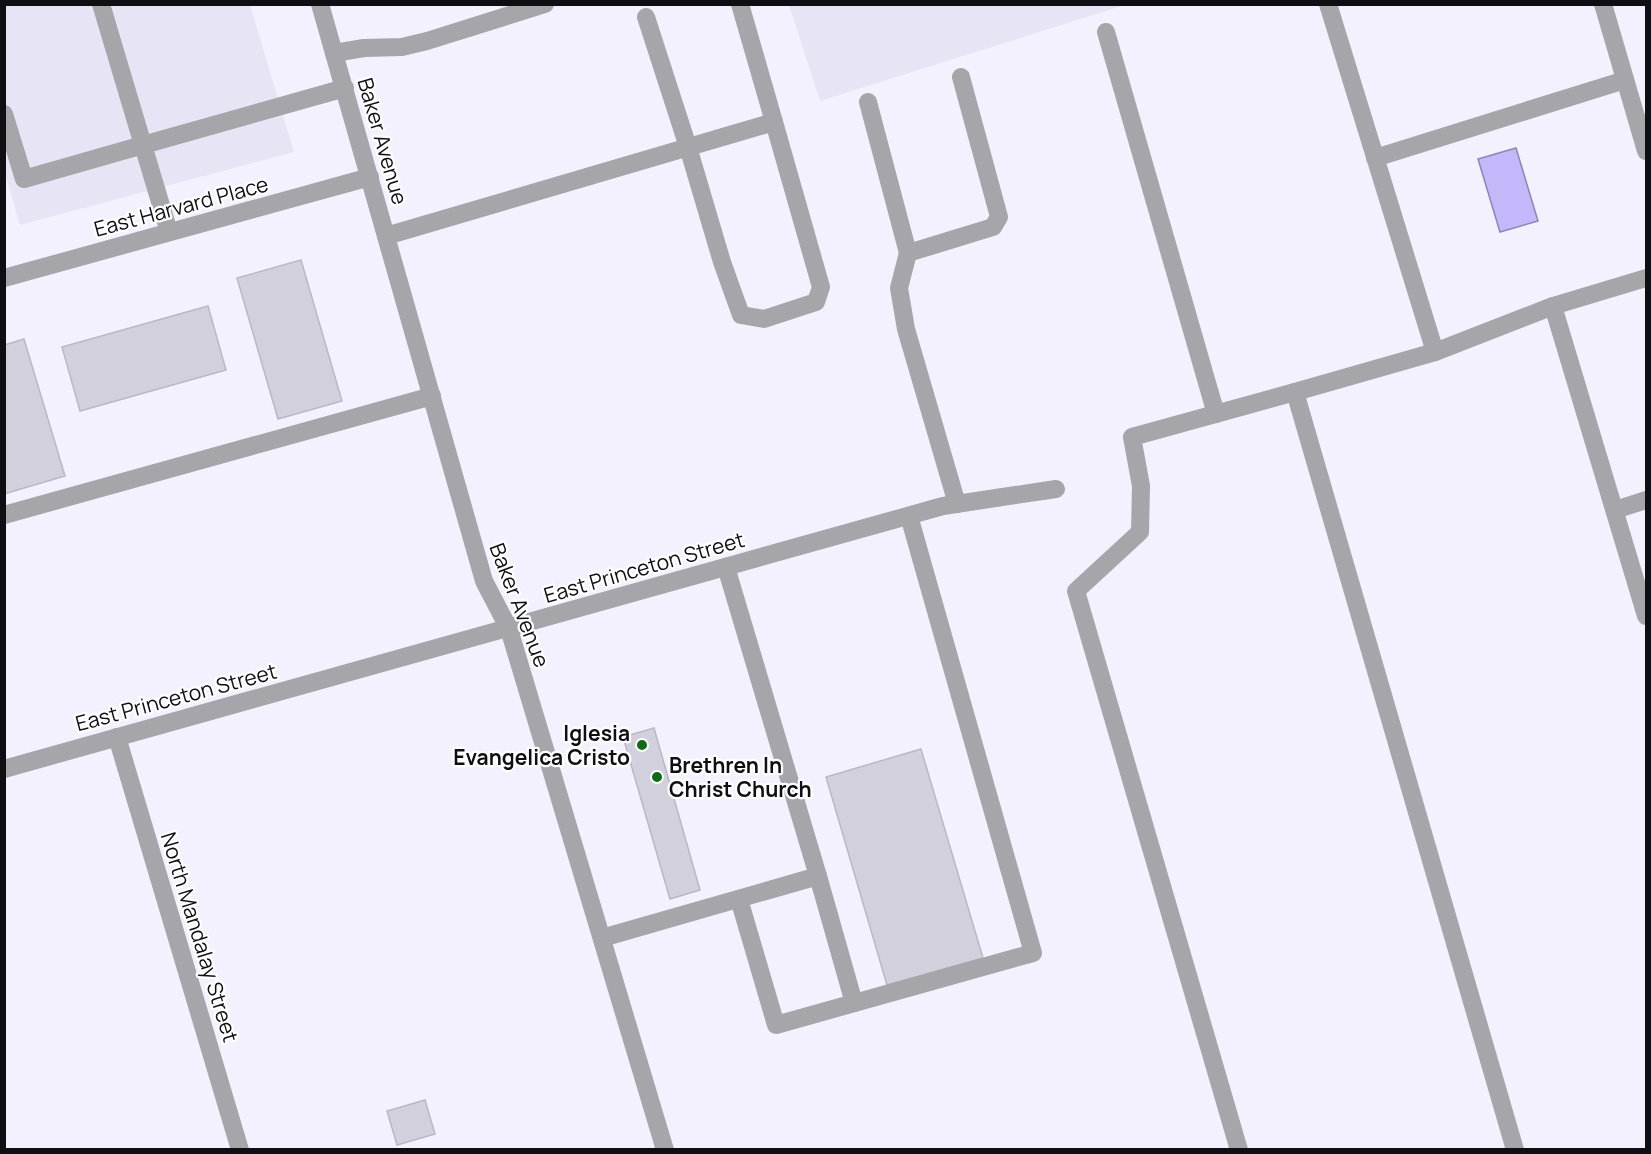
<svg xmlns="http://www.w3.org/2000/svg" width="1651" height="1154" font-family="Manrope,sans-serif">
  <rect width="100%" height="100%" fill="#f3f1fd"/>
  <g fill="#e7e4f6">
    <polygon points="5,5 250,5 294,152 20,225 5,173"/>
    <polygon points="789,5 789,4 1125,5 820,101"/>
  </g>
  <polygon fill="#c4b7fa" stroke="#8e85b5" stroke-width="1.5" points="1516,148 1538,221 1500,232 1478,159"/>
  <g fill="#d2d0dc" stroke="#bab8c3" stroke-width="1.5">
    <polygon points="301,260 342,401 278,419 237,278"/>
    <polygon points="208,306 226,370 80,411 62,347"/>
    <polygon points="24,339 65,476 4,494 4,345"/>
    <polygon points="654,728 700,890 670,899 623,737"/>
    <polygon points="921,749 983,958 887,985 826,777"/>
    <polygon points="425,1100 435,1134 397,1145 387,1111"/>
  </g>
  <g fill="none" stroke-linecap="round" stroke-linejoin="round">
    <g stroke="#a5a5aa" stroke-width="18">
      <polyline points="1328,4 1435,352 1553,306 1646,616"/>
      <polyline points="1603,4 1646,151"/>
      <polyline points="646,17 688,147 722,262 741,315 764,319 816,302 821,287 774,122"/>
      <polyline points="1106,32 1216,414"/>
      <polyline points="334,53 364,48 402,47 427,41 545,4"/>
      <polyline points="868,102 908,253"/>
      <polyline points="4,114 24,179 143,145 101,4"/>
      <polyline points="1375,158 1625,80"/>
      <polyline points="169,232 143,145 345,88"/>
      <polyline points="386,236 774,122 740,4"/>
      <polyline points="1553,306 1646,278"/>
      <polyline points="1295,392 1515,1150"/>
      <polyline points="957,504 906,329 899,288 908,253 993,227 999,217 961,77"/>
      <polyline points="1615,510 1646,500"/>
      <polyline points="4,515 432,396"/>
      <polyline points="818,876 854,1003"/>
      <polyline points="739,899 776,1025 1033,953 909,516"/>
      <polyline points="602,938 818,876 726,567"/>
      <polyline points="1239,1150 1076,591 1140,532 1141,486 1132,437 1295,392 1435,352"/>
    </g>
    <g stroke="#a5a5aa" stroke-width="18">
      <polyline points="4,278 370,177"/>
      <polyline points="117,737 240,1150"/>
      <polyline points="4,769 943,506 1056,489"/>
    </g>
    <polyline stroke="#a5a5aa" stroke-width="18" points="320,4 484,581 509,629 665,1150"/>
  </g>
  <g fill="#116b15" stroke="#fff" stroke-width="2">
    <circle cx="642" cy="745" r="6"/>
    <circle cx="657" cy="777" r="6"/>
  </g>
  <g text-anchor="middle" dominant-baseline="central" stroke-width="4.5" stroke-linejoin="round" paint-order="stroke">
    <g font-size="21" fill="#0f0f13" stroke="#fff">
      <text transform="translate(383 141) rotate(74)">Baker Avenue</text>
      <text transform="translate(181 206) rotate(-15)">East Harvard Place</text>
      <text transform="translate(644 567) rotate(-16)">East Princeton Street</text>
      <text transform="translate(520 605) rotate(69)">Baker Avenue</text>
      <text transform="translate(176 697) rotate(-15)">East Princeton Street</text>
      <text transform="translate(200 937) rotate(73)">North Mandalay Street</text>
    </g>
    <g font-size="21" font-weight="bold" fill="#0f0f13" stroke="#fff" text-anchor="end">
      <text x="630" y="733">Iglesia<tspan x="630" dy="24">Evangelica Cristo</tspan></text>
      <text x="669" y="765" text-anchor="start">Brethren In<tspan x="669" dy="24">Christ Church</tspan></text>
    </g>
  </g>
  <rect width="1651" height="1154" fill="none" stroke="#0f0f13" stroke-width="12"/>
</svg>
